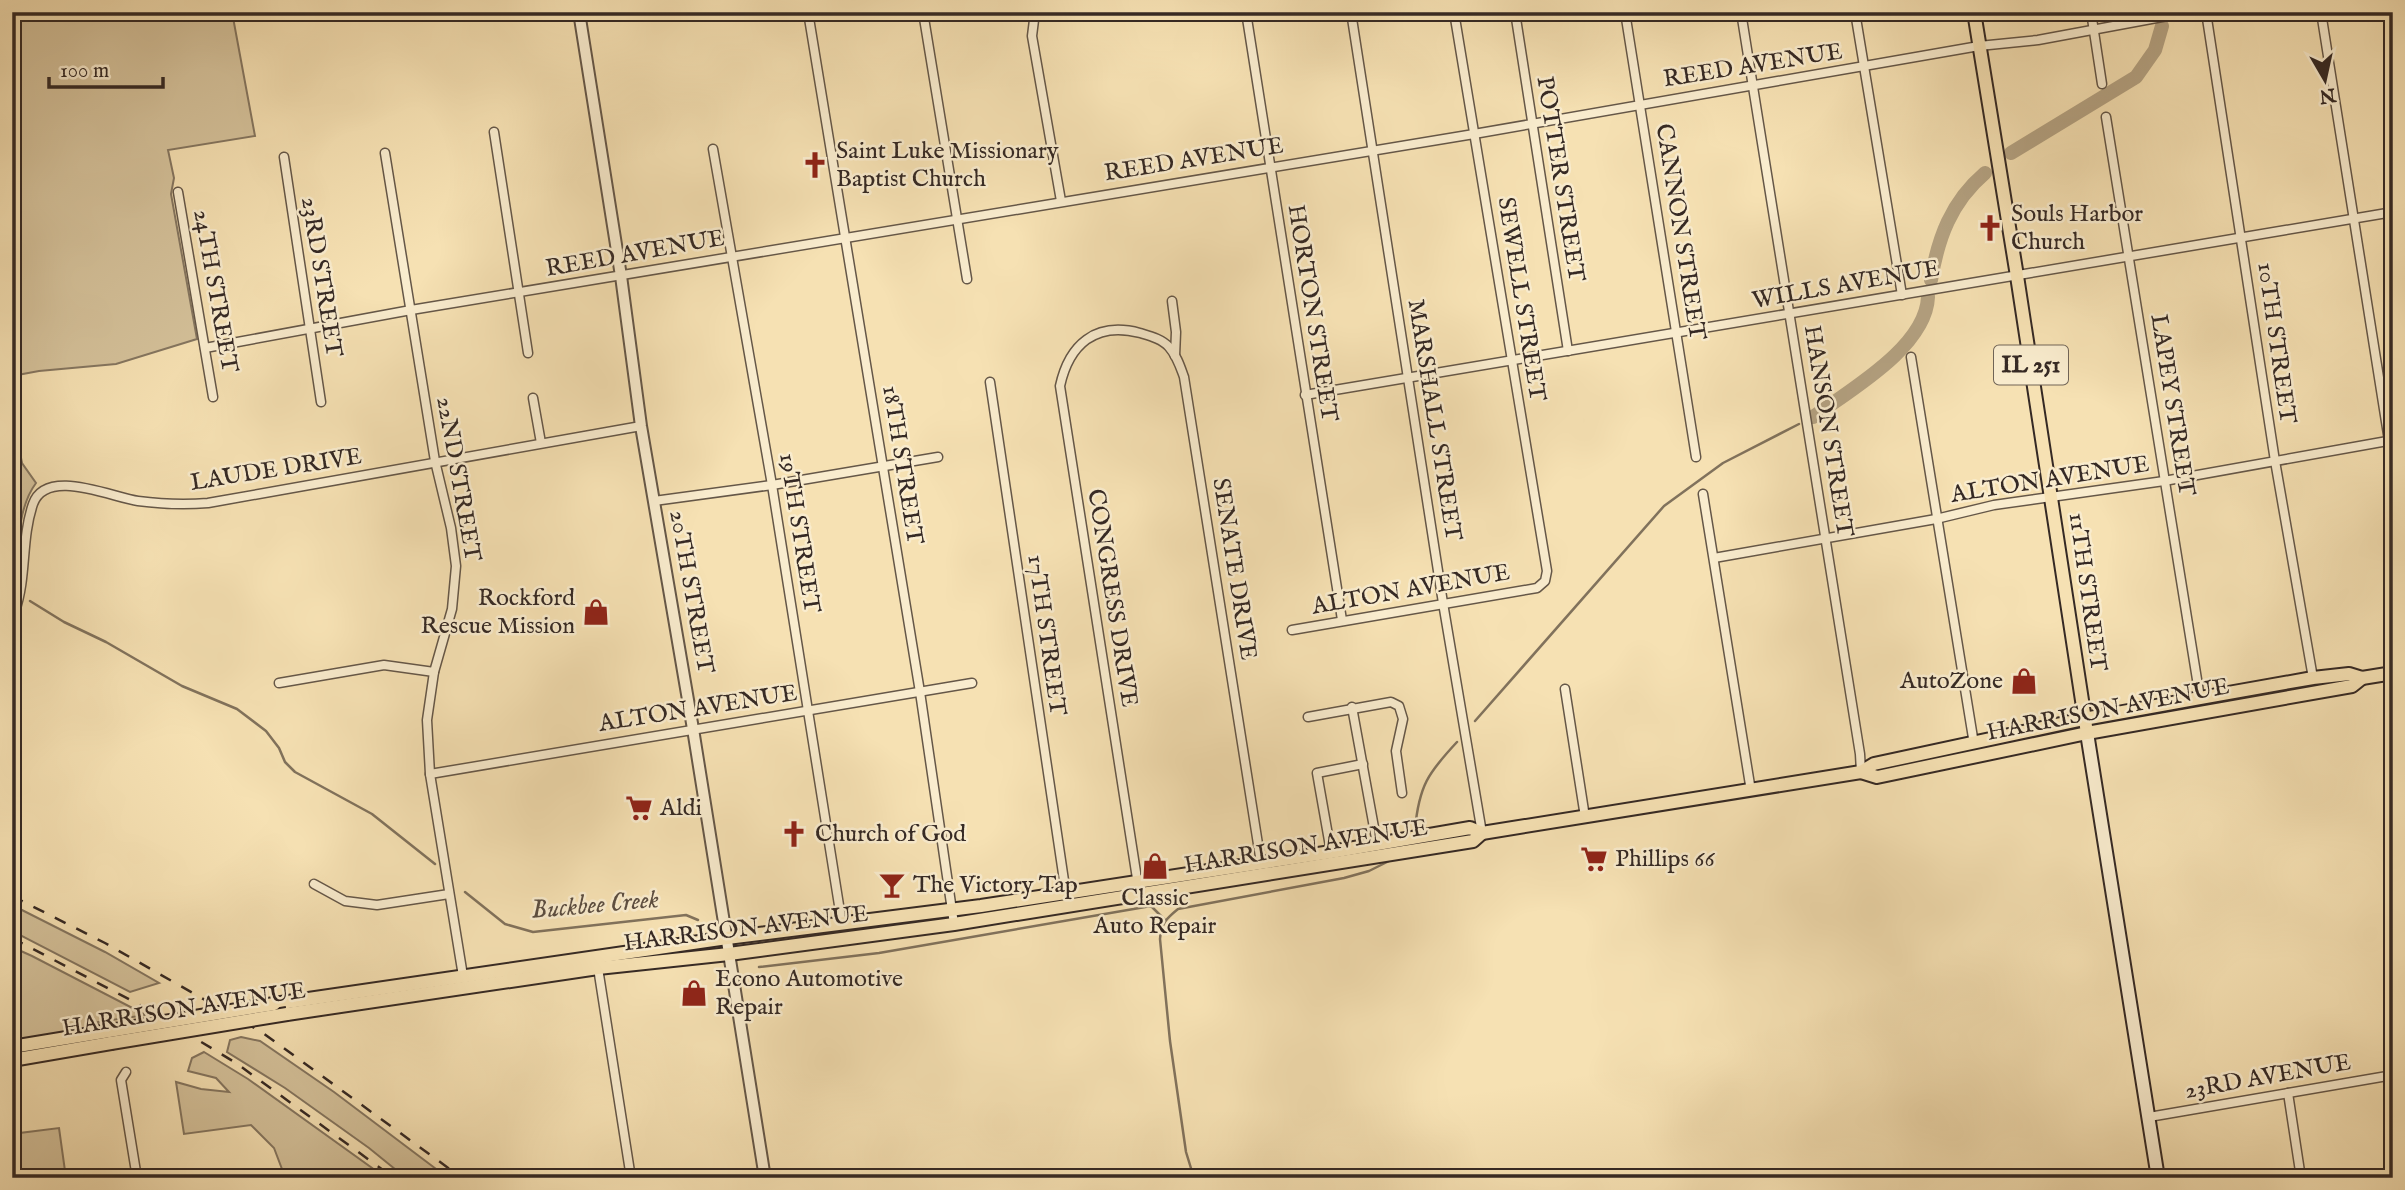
<svg xmlns="http://www.w3.org/2000/svg" width="2405" height="1190" font-family="'IM FELL English',serif">
  <rect width="100%" height="100%" fill="#f6e1b3"/>
  <filter id="stains"><feTurbulence type="fractalNoise" baseFrequency=".00286" numOctaves="4"/><feColorMatrix values="0 0 0 0 .2 0 0 0 0 .09 0 0 0 0 .02 0 0 0 .5 -.17"/></filter>
  <radialGradient id="worn" r=".72"><stop offset=".6" stop-color="#630" stop-opacity="0"/><stop offset="1" stop-color="#630" stop-opacity=".3"/></radialGradient>
  <g fill="#d5c29b" stroke="#857660" stroke-width="2">
    <polygon points="12,12 232,12 255,136 168,150 174,178 171,194 197,339 116,364 39,371 12,376"/>
    <path d="M12,413L22,463L36,483C16,510 19,550 16,582L12,580Z"/>
    <polygon points="12,905 105,952 159,983 130,992 12,931"/>
    <polygon points="12,947 32,956 146,1015 98,1022 99,1026 12,1041"/>
    <polygon points="241,1037 260,1041 334,1092 448,1178 406,1178 369,1148 285,1088 227,1052 230,1040"/>
    <polygon points="204,1052 248,1079 386,1178 331,1178 320,1169 282,1169 274,1148 251,1125 184,1134 176,1082 201,1089 229,1092 216,1078 188,1071 192,1058"/>
    <polygon points="59,1128 66,1178 12,1178 12,1134"/>
  </g>
  <g fill="none" stroke-linecap="round" stroke-linejoin="round">
    <g stroke="#81725c" stroke-width="2.5">
      <polyline points="30,601 64,622 106,642 182,686 237,709 266,731 279,748 285,762 295,772 372,814 435,864"/>
      <polyline points="1475,721 1664,506 1723,463 1799,424"/>
      <path d="M1415,829C1419,786 1428,773 1457,742"/>
      <polyline points="465,892 505,924 533,932 686,915 698,920"/>
      <polyline points="759,967 879,953 1151,906 1165,920"/>
      <path d="M1194,1178L1186,1152L1170,1041L1160,939C1161,923 1167,918 1178,909L1344,878L1369,871L1393,859"/>
    </g>
    <g stroke="#b4a282" stroke-width="14">
      <polyline points="2011,153 2136,77 2155,50 2162,26"/>
      <path d="M1931,280C1938,238 1951,202 1985,173"/>
      <path d="M1813,417C1850,390 1926,347 1928,297"/>
    </g>
    <defs>
      <g id="minor">
        <polyline points="808,12 920,692 954,924"/>
        <polyline points="923,12 967,279"/>
        <polyline points="1035,12 1032,36 1061,201"/>
        <polyline points="1246,12 1342,620"/>
        <polyline points="1351,12 1443,603 1482,833"/>
        <polyline points="1515,12 1568,351"/>
        <polyline points="1625,12 1696,457"/>
        <polyline points="1741,12 1860,754 1861,772"/>
        <polyline points="1855,12 1902,295"/>
        <polyline points="2091,12 2102,84"/>
        <polyline points="2206,12 2275,461 2313,678"/>
        <polyline points="2321,12 2393,466"/>
        <polyline points="2106,117 2200,698"/>
        <polyline points="494,132 528,353"/>
        <polyline points="713,149 772,485 842,924"/>
        <polyline points="385,153 435,461 451,528 456,566 452,609 434,672 427,720 430,774 463,976"/>
        <polyline points="284,157 321,402"/>
        <polyline points="178,192 213,397"/>
        <polyline points="1172,301 1176,332 1175,356"/>
        <polyline points="205,348 411,310 1474,134 1979,46 2038,40 2189,12"/>
        <polyline points="1911,357 1974,744"/>
        <polyline points="990,382 1066,894"/>
        <polyline points="1305,395 2393,212"/>
        <polyline points="533,398 541,443"/>
        <polyline points="1703,494 1751,791"/>
        <polyline points="654,501 772,485 938,457"/>
        <polyline points="1714,558 1936,519 1994,505 2164,481 2393,440"/>
        <path d="M15,611C27,577 21,539 33,504C46,467 111,497 138,501C161,504 185,505 208,503L641,426"/>
        <polyline points="1292,630 1537,588 1545,581 1547,571 1454,12"/>
        <polyline points="279,683 384,665 434,672"/>
        <polyline points="1565,689 1585,817"/>
        <polyline points="1352,707 1377,844"/>
        <polyline points="1308,717 1391,702 1399,706 1403,719 1396,751 1402,793"/>
        <polyline points="430,774 972,683"/>
        <polyline points="1331,852 1317,773 1363,764"/>
        <polyline points="314,884 345,901 377,905 449,894"/>
        <path d="M1138,885L1060,386C1069,345 1095,321 1140,333C1150,336 1162,339 1169,347C1177,356 1180,366 1184,377L1261,863"/>
        <polyline points="598,968 631,1178"/>
        <polyline points="126,1072 121,1080 137,1178"/>
        <polyline points="2288,1093 2301,1178"/>
        <polyline points="2149,1117 2393,1075"/>
      </g>
      <polyline id="tertiary" points="579,12 621,276 641,426 693,729 765,1178"/>
      <polyline id="secondary" points="2087,733 2158,1178"/>
      <g id="primary">
        <polyline points="1974,12 2017,276 2087,733"/>
        <polyline points="1861,772 1877,777 2087,733 2352,686 2362,678"/>
        <polyline points="274,1004 727,938 981,906 1331,852 1470,828 1482,833 1861,772 1874,764 2084,719 2200,698 2313,678 2349,674 2362,678 2393,673"/>
        <polyline points="287,1014 598,968 729,954 954,924 1473,841 1482,833"/>
        <polyline points="12,1047 109,1031"/>
        <polyline points="12,1060 111,1043"/>
      </g>
    </defs>
    <use href="#minor" stroke="#655748" stroke-width="11"/>
    <use href="#tertiary" stroke="#655748" stroke-width="14"/>
    <use href="#secondary" stroke="#352924" stroke-width="16"/>
    <use href="#primary" stroke="#352924" stroke-width="16"/>
    <use href="#minor" stroke="#f9ecce" stroke-width="8"/>
    <use href="#tertiary" stroke="#f9ecce" stroke-width="10"/>
    <use href="#secondary" stroke="#f9ecce" stroke-width="12"/>
    <use href="#primary" stroke="#f6e1b3" stroke-width="12"/>
    <g stroke="#352924" stroke-width="2.5" stroke-dasharray="12 12" stroke-linecap="butt">
      <polyline points="12,896 105,943 263,1033 462,1178"/>
      <polyline points="12,938 140,1005 236,1063 394,1178"/>
    </g>
    <defs>
      <g id="primary-bridge">
        <polyline points="109,1031 274,1004"/>
        <polyline points="111,1043 287,1014"/>
      </g>
    </defs>
    <use href="#primary-bridge" stroke="#352924" stroke-width="16" stroke-linecap="butt"/>
    <use href="#primary-bridge" stroke="#f6e1b3" stroke-width="12"/>
  </g>
  <defs>
    <symbol id="church-bare" viewBox="-9 -9 18 18"><path d="M-1.2-6h2.4v3.5h3.3v2.4h-3.3V6h-2.4V-.1h-3.3v-2.4h3.3Z" fill="#8f2418" stroke="#f9ecce" stroke-width="2.5" paint-order="stroke"/></symbol>
    <symbol id="shop-bare" viewBox="-9 -9 18 18"><path d="M-5-2.5h2.3a2.7 3.5 0 0 1 5.4 0H5L5.5 6h-11ZM-1.5-2.5h3a1.5 2.3 0 0 0-3 0Z" fill="#8f2418" stroke="#f9ecce" stroke-width="2.5" paint-order="stroke"/></symbol>
    <symbol id="supermarket-bare" viewBox="-9 -9 18 18"><path d="M-6-5.5h2.5l.6 2H6L4.5 2H-2.5L-4.4-4H-6ZM-1.5 3.2a1.3 1.3 0 1 0 .1 0ZM3 3.2a1.3 1.3 0 1 0 .1 0Z" fill="#8f2418" stroke="#f9ecce" stroke-width="2.5" paint-order="stroke"/></symbol>
    <symbol id="bar-bare" viewBox="-9 -9 18 18"><path d="M-6-5H6L.8 .8V4.5H3.5V6h-7V4.5H-.8V.8Z" fill="#8f2418" stroke="#f9ecce" stroke-width="2.5" paint-order="stroke"/></symbol>
  </defs>
  <g fill-rule="evenodd">
    <use href="#church-bare" x="796" y="146" width="38" height="38"/>
    <use href="#church-bare" x="1971" y="209" width="38" height="38"/>
    <use href="#shop-bare" x="577" y="593" width="38" height="38"/>
    <use href="#shop-bare" x="2005" y="662" width="38" height="38"/>
    <use href="#supermarket-bare" x="620" y="789" width="38" height="38"/>
    <use href="#church-bare" x="775" y="815" width="38" height="38"/>
    <use href="#supermarket-bare" x="1575" y="840" width="38" height="38"/>
    <use href="#shop-bare" x="1136" y="847" width="38" height="38"/>
    <use href="#bar-bare" x="873" y="866" width="38" height="38"/>
    <use href="#shop-bare" x="675" y="974" width="38" height="38"/>
  </g>
  <g text-anchor="middle" dominant-baseline="central" stroke-width="5" stroke-linejoin="round" paint-order="stroke">
    <rect fill="#f9ecce" stroke="#706457" stroke-width="2" x="1994" y="345.5" width="74" height="39" rx="5"/>
    <g font-size="23" font-weight="bold" fill="#352924">
      <text x="2031" y="365">IL 251</text>
    </g>
    <g font-size="24" fill="#352924" stroke="#f9ecce">
      <text transform="translate(1753 66) rotate(-9)">REED AVENUE</text>
      <text transform="translate(1194 160) rotate(-9)">REED AVENUE</text>
      <text transform="translate(1560 179) rotate(81)">POTTER STREET</text>
      <text transform="translate(1680 232) rotate(81)">CANNON STREET</text>
      <text transform="translate(635 254) rotate(-10)">REED AVENUE</text>
      <text transform="translate(321 277) rotate(81)">23RD STREET</text>
      <text transform="translate(1846 285) rotate(-10)">WILLS AVENUE</text>
      <text transform="translate(215 291) rotate(80)">24TH STREET</text>
      <text transform="translate(1521 299) rotate(81)">SEWELL STREET</text>
      <text transform="translate(1312 313) rotate(81)">HORTON STREET</text>
      <text transform="translate(2276 343) rotate(82)">10TH STREET</text>
      <text transform="translate(2172 405) rotate(81)">LAPEY STREET</text>
      <text transform="translate(1434 420) rotate(81)">MARSHALL STREET</text>
      <text transform="translate(1828 431) rotate(81)">HANSON STREET</text>
      <text transform="translate(902 465) rotate(81)">18TH STREET</text>
      <text transform="translate(276 470) rotate(-9)">LAUDE DRIVE</text>
      <text transform="translate(458 479) rotate(80)">22ND STREET</text>
      <text transform="translate(2050 480) rotate(-9)">ALTON AVENUE</text>
      <text transform="translate(799 533) rotate(81)">19TH STREET</text>
      <text transform="translate(1234 569) rotate(81)">SENATE DRIVE</text>
      <text transform="translate(1411 590) rotate(-10)">ALTON AVENUE</text>
      <text transform="translate(691 592) rotate(80)">20TH STREET</text>
      <text transform="translate(2087 592) rotate(82)">11TH STREET</text>
      <text transform="translate(1112 598) rotate(81)">CONGRESS DRIVE</text>
      <text transform="translate(1046 635) rotate(82)">17TH STREET</text>
      <text transform="translate(698 709) rotate(-9)">ALTON AVENUE</text>
      <text transform="translate(2108 710) rotate(-11)">HARRISON AVENUE</text>
      <text transform="translate(1306 847) rotate(-9)">HARRISON AVENUE</text>
      <text transform="translate(746 929) rotate(-7)">HARRISON AVENUE</text>
      <text transform="translate(184 1010) rotate(-9)">HARRISON AVENUE</text>
      <text transform="translate(2268 1077) rotate(-10)">23RD AVENUE</text>
    </g>
    <g font-size="24" fill="#352924" stroke="#f9ecce" text-anchor="start">
      <text x="836" y="151">Saint Luke Missionary<tspan x="836" dy="28">Baptist Church</tspan></text>
      <text x="2011" y="214">Souls Harbor<tspan x="2011" dy="28">Church</tspan></text>
      <text x="575" y="598" text-anchor="end">Rockford<tspan x="575" dy="28">Rescue Mission</tspan></text>
      <text x="2003" y="681" text-anchor="end">AutoZone</text>
      <text x="660" y="808">Aldi</text>
      <text x="815" y="834">Church of God</text>
      <text x="1615" y="859">Phillips 66</text>
      <text x="913" y="885">The Victory Tap</text>
      <text x="1155" y="898" text-anchor="middle">Classic<tspan x="1155" dy="28">Auto Repair</tspan></text>
      <text x="715" y="979">Econo Automotive<tspan x="715" dy="28">Repair</tspan></text>
    </g>
    <g font-size="26" font-style="italic" fill="#5b4d40" stroke="#f9ecce">
      <text transform="translate(595 905) rotate(-5)">Buckbee Creek</text>
    </g>
  </g>
  <rect width="2405" height="1190" fill="none" stroke="#f6e1b3" stroke-width="42"/>
  <rect x="14" y="14" width="2377" height="1162" fill="none" stroke="#352924" stroke-width="3.5"/>
  <rect x="21" y="21" width="2363" height="1148" fill="none" stroke="#352924" stroke-width="2"/>
  <g transform="translate(2325 80) rotate(171)" stroke="#f9ecce" stroke-width="5" paint-order="stroke">
  <path d="M0-5L12 26L0 18L-12 26Z" fill="#352924"/>
  <text y="-10" font-size="19" font-weight="bold" text-anchor="middle" fill="#352924">N</text>
  </g>
  <path d="M49 77v10h114v-10" fill="none" stroke="#352924" stroke-width="3.5"/>
  <text x="60" y="77" font-size="21" fill="#352924" stroke="#f9ecce" stroke-width="5" paint-order="stroke">100 m</text>
  <rect width="100%" height="100%" filter="url(#stains)"/>
  <rect width="100%" height="100%" fill="url(#worn)"/>
</svg>
